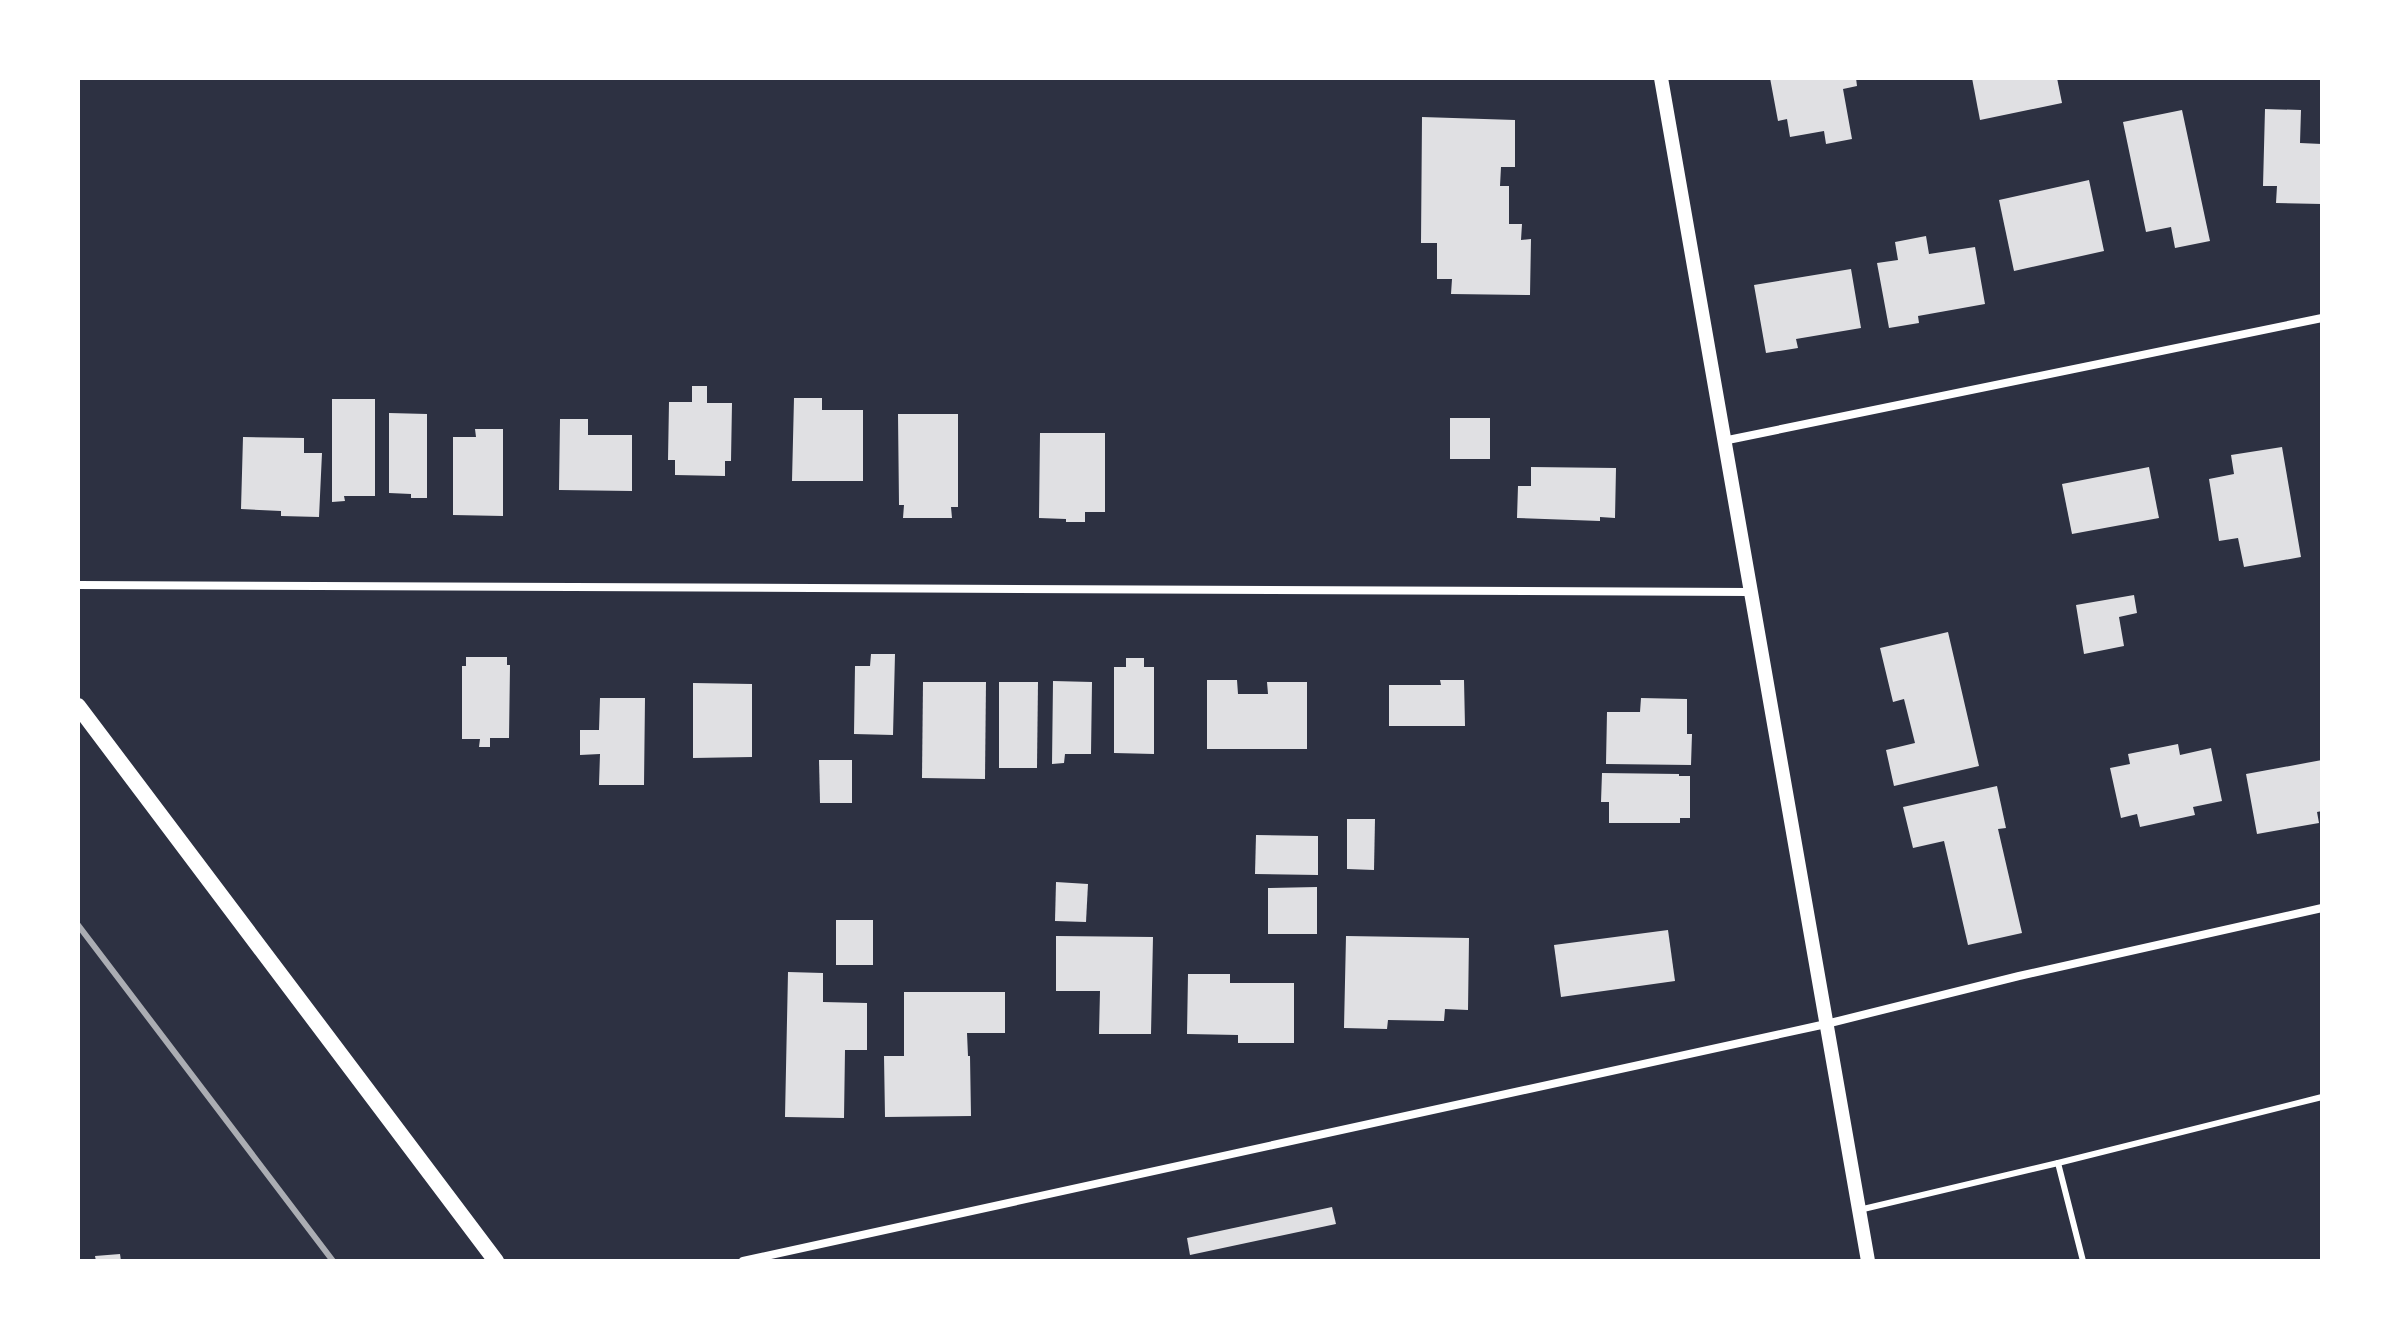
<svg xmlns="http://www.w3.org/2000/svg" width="2400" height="1339" font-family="'Public Sans',sans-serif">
  <rect width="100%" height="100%" fill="#2d3142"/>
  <g fill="#e0e0e3">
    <polygon points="1770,78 1856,78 1857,86 1843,89 1852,139 1826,144 1824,131 1790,137 1787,119 1778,121"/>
    <polygon points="1972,78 2057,78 2062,103 1980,120"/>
    <polygon points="2265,109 2301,110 2300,143 2322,144 2322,204 2276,203 2277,186 2263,186"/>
    <polygon points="2182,110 2210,241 2175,248 2171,227 2146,232 2123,122"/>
    <polygon points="1422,117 1515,120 1515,167 1501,167 1500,186 1509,186 1509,224 1522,224 1521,240 1531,239 1530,295 1451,294 1452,279 1437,279 1437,243 1421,243"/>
    <polygon points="2089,180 2104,251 2014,271 1999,200"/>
    <polygon points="1926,236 1929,254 1975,247 1985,304 1918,316 1919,323 1889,328 1877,263 1898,260 1895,242"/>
    <polygon points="1851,269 1861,328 1796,339 1798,348 1766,353 1754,285"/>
    <polygon points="692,386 707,386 707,403 732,403 731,461 725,461 725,476 675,475 675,460 668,460 669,402 692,402"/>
    <polygon points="794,398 822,398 822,410 863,410 863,481 792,481"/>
    <polygon points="332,399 375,399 375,496 344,496 345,501 332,502"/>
    <polygon points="389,413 427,414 427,498 411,498 411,494 389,493"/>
    <polygon points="898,414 958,414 958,507 951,507 952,518 903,518 904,505 899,505"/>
    <rect x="1450" y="418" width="40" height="41"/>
    <polygon points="560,419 588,419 588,435 632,435 632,491 559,490"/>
    <polygon points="475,429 503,429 503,516 453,515 453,437 476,437"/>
    <polygon points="1040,433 1105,433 1105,512 1085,512 1085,522 1066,522 1066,519 1039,518"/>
    <polygon points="243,437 304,438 304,453 322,453 319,517 281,516 281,511 241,509"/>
    <polygon points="2282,447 2301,557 2244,567 2238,538 2219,541 2209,479 2234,474 2231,455"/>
    <polygon points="1531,467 1616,468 1615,518 1600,517 1600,521 1517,518 1518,486 1531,486"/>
    <polygon points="2149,467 2159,518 2072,534 2062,484"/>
    <polygon points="2134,595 2137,613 2119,617 2124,646 2084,654 2076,605"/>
    <polygon points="1948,632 1979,766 1894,786 1886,750 1915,743 1904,699 1893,702 1880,648"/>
    <polygon points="871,654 895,654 893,735 854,734 855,666 870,666"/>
    <polygon points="466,657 507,657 507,665 510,665 509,738 490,738 490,747 479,747 480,739 462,739 462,666 466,666"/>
    <polygon points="1126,658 1144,658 1144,667 1154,667 1154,754 1114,753 1114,667 1126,667"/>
    <polygon points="1207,680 1237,680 1238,694 1268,694 1267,682 1307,682 1307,749 1207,749"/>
    <polygon points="1440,680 1464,680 1465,726 1389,726 1389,685 1441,685"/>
    <polygon points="1053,681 1092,682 1091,754 1065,754 1064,763 1052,764"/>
    <polygon points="923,682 986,682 985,779 922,778"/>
    <polygon points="999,682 1038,682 1037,768 999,768"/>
    <polygon points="693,683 752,684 752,757 693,758"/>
    <polygon points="600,698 645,698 644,785 599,785 600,754 580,755 580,730 599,730"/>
    <polygon points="1641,698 1687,699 1687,734 1692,734 1691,765 1606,764 1607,712 1640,712"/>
    <polygon points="2178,744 2180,755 2211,748 2222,801 2193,807 2195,815 2140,827 2137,814 2121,818 2110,768 2130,764 2128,754"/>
    <polygon points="819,760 852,760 852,803 820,803"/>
    <polygon points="2322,760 2322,811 2317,812 2319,823 2257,834 2246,774"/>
    <polygon points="1602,773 1679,774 1679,776 1690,776 1690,818 1680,818 1680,823 1609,823 1609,802 1601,802"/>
    <polygon points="1997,786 2006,828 1998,829 2022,933 1968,945 1944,841 1913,848 1903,807"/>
    <polygon points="1347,819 1375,819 1374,870 1347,869"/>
    <polygon points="1256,835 1318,836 1318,875 1255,874"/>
    <polygon points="1056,882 1088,884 1086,922 1055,921"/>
    <polygon points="1317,887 1317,934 1268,934 1268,888"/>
    <rect x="836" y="920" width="37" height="45"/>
    <polygon points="1668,930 1675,981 1561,997 1554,945"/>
    <polygon points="1056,936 1153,937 1151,1034 1099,1034 1100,991 1056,991"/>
    <polygon points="1346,936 1469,938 1468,1010 1445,1009 1444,1021 1388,1020 1387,1029 1344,1028"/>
    <polygon points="788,972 823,973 823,1002 867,1003 867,1050 845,1050 844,1118 785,1117"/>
    <polygon points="1188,974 1230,974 1230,983 1294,983 1294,1043 1238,1043 1238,1035 1187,1034"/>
    <polygon points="904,992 1005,992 1005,1033 967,1033 968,1056 970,1056 971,1116 885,1117 884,1056 904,1056"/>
    <polygon points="1332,1207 1336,1224 1190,1255 1187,1238"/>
    <polygon points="120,1254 121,1261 96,1261 95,1256"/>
  </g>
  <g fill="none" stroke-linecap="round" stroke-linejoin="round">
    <g stroke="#fff" stroke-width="6">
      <polyline points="2058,1163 2083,1261"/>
      <polyline points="1859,1210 2058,1163 2322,1097"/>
    </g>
    <g stroke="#fff" stroke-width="8">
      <polyline points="1723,441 2322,318"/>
      <polyline points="78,585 1750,592"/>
      <polyline points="743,1261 1826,1024 2019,976 2322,908"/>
    </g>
    <polyline stroke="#fff" stroke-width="14" points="1661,78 1868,1261"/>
    <polyline stroke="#fff" stroke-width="16" points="78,706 496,1261"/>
    <polyline stroke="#abadb3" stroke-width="6" points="78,925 333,1261"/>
  </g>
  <rect width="2400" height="1339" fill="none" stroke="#ffffff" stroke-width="160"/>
</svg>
